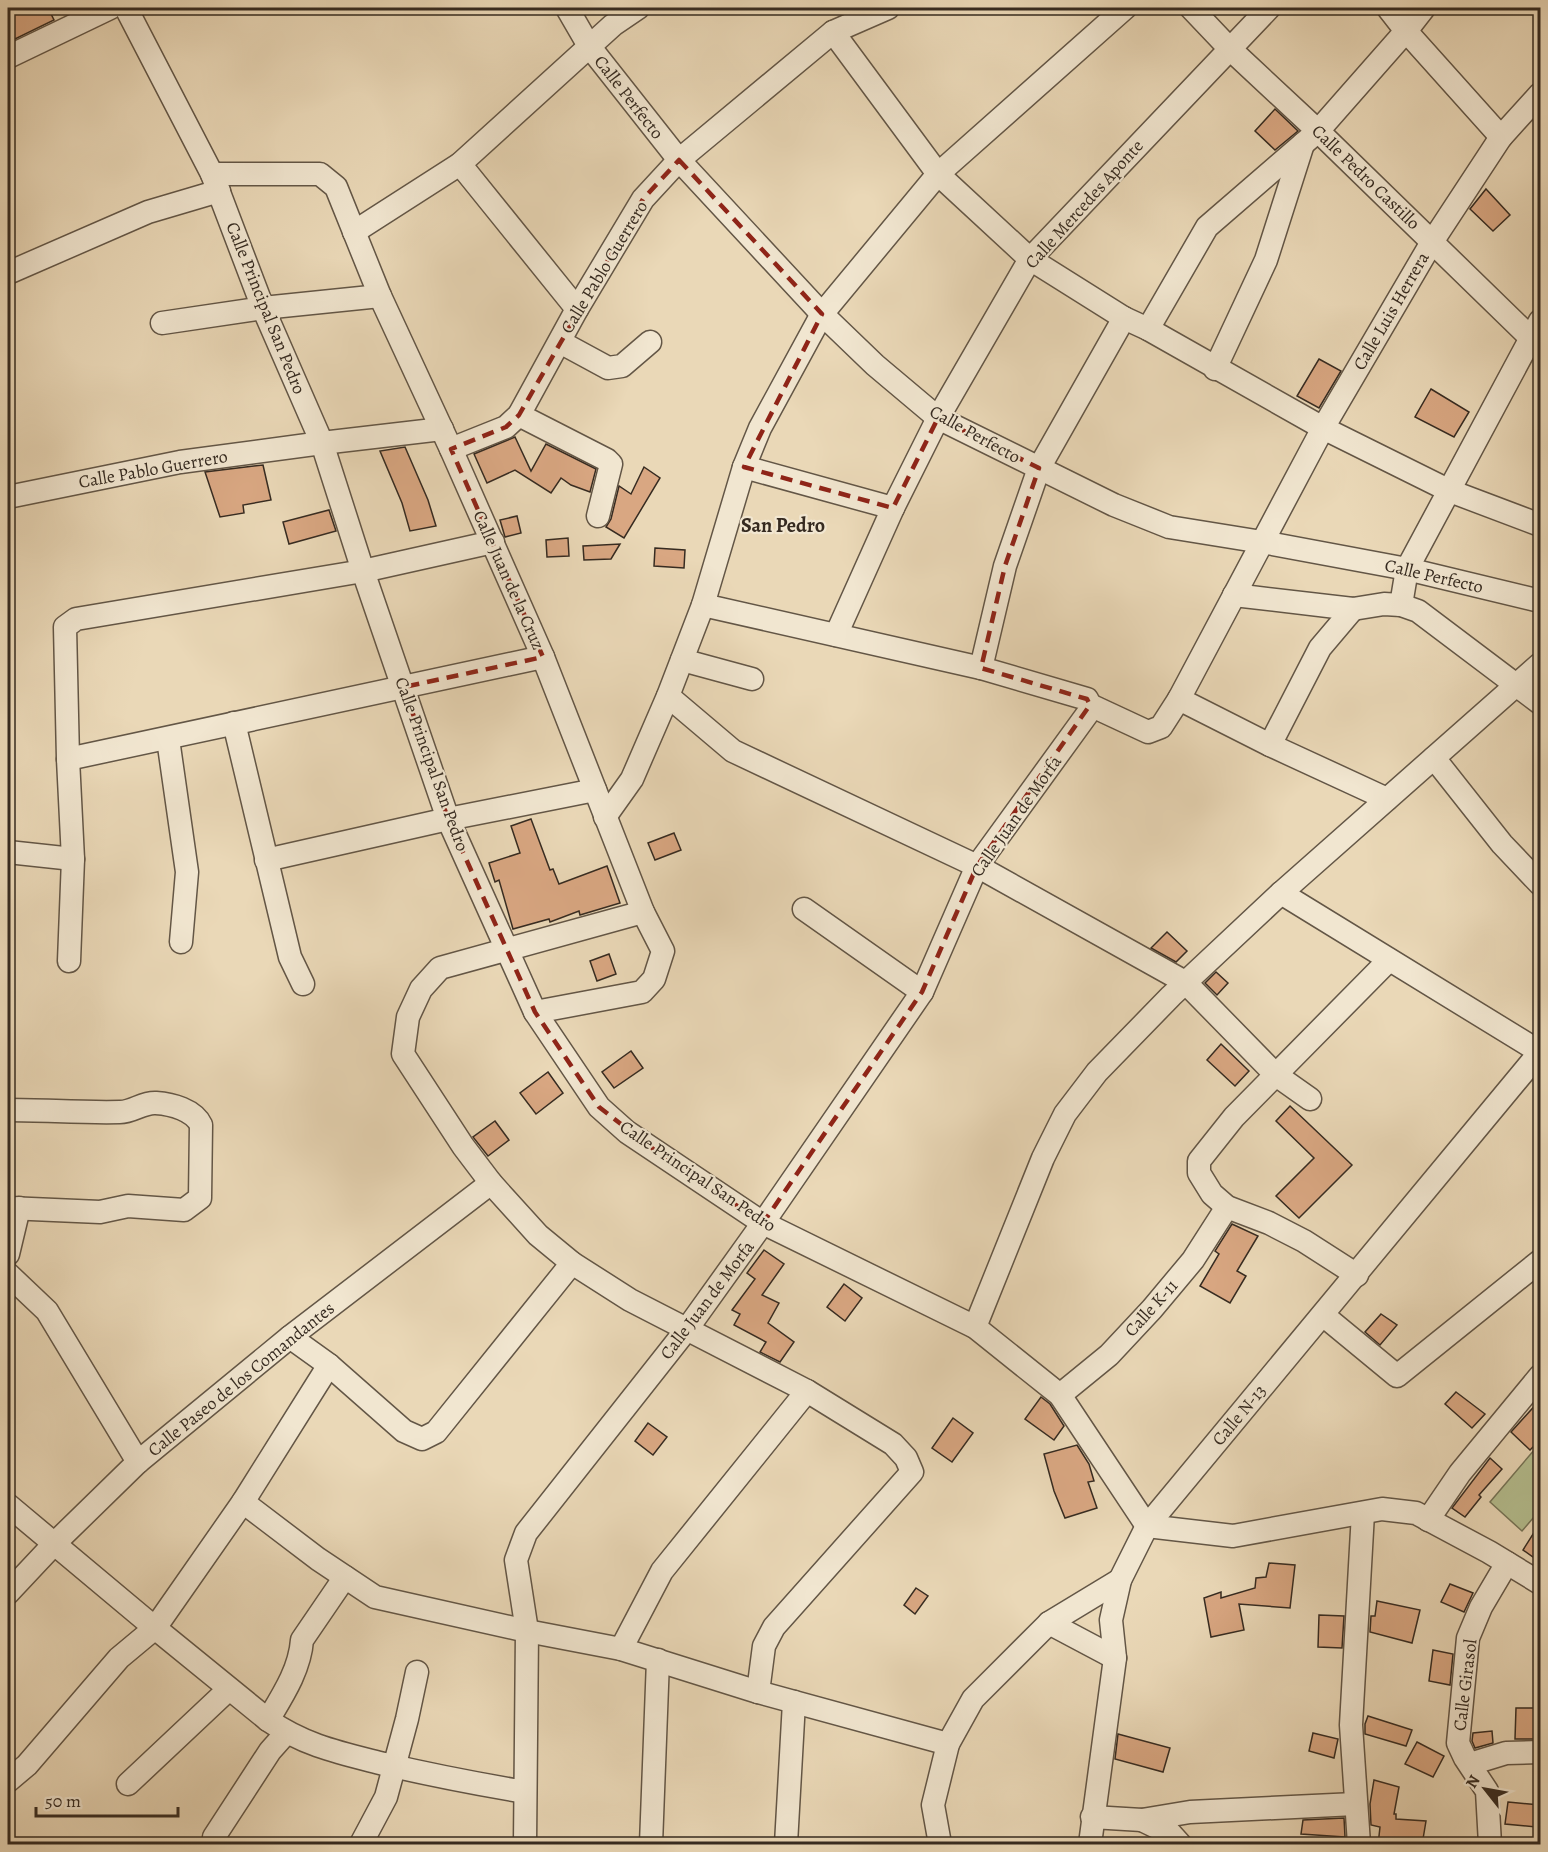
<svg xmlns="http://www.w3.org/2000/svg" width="1548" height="1852" font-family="Alegreya,serif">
  <rect width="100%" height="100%" fill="#ead8b7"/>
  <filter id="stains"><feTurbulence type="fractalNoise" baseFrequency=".00333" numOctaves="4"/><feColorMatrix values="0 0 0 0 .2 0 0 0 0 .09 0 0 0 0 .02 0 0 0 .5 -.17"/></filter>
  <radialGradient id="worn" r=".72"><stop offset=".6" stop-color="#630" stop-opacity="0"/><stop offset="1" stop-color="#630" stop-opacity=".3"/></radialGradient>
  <polygon fill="#b5bf90" stroke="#767558" stroke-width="1.5" points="1535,1449 1540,1453 1540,1510 1522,1531 1490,1502"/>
  <g fill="#d9a782" stroke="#362b21" stroke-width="1.5">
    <polygon points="28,8 48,8 54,20 15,39 8,25 8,17"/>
    <polygon points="1275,109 1298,131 1275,150 1255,131"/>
    <polygon points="1486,189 1510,215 1493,231 1470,209"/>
    <polygon points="1319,359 1341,371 1319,408 1297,396"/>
    <polygon points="1431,389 1469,412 1454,437 1415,417"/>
    <polygon points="515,437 531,471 546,444 596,469 590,492 571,485 561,478 551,493 515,470 487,483 474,454"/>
    <polygon points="405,447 428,500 436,526 410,531 402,503 380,451"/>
    <polygon points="263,465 271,500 243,505 244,513 220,517 205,472"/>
    <polygon points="644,467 660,478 624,538 606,527 611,519 619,486 631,494"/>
    <polygon points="329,510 336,531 289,544 283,522"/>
    <polygon points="517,516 521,533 505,537 500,520"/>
    <polygon points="568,538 569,556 547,557 546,540"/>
    <polygon points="620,544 611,559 584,560 583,546"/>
    <polygon points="655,548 685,550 684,568 654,566"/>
    <polygon points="531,819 550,870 553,869 559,884 607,866 620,903 580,915 579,911 550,922 549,919 513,929 499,880 495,882 489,863 520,853 511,826"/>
    <polygon points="674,833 681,850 655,860 648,843"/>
    <polygon points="1167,932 1187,951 1176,962 1151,948"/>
    <polygon points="609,954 616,974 597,981 590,961"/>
    <polygon points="1216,972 1228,983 1217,995 1205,983"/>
    <polygon points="1221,1044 1249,1071 1235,1086 1207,1060"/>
    <polygon points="631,1051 643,1068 614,1088 602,1072"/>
    <polygon points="548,1072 563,1093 536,1114 520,1093"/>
    <polygon points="1290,1106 1352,1165 1299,1218 1276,1196 1314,1158 1276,1121"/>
    <polygon points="495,1121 509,1140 488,1156 473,1137"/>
    <polygon points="1232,1224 1258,1236 1237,1271 1246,1276 1230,1303 1200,1286 1219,1254 1215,1251"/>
    <polygon points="764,1250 784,1264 762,1295 779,1303 768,1323 794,1342 780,1362 760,1352 766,1342 734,1325 740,1314 732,1310 755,1279 747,1273"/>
    <polygon points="844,1284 862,1298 845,1321 827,1307"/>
    <polygon points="1381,1314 1397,1325 1380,1345 1365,1332"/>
    <polygon points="1456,1392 1485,1414 1472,1428 1445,1404"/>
    <polygon points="1041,1397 1050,1404 1064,1426 1054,1440 1025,1419"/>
    <polygon points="1540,1400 1540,1440 1530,1450 1511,1432"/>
    <polygon points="953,1418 973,1433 952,1462 932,1448"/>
    <polygon points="648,1423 667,1437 653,1455 635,1441"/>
    <polygon points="1077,1445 1089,1464 1094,1481 1088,1482 1097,1508 1065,1518 1054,1491 1044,1454"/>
    <polygon points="1490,1458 1502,1469 1479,1495 1481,1497 1465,1517 1452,1508"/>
    <polygon points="1540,1523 1540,1562 1523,1550"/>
    <polygon points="1269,1563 1295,1565 1290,1608 1239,1604 1244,1630 1211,1637 1204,1598 1221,1592 1221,1598 1255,1588 1256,1578 1266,1577"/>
    <polygon points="1450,1584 1473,1593 1464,1612 1441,1602"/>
    <polygon points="916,1588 928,1596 915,1614 904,1605"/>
    <polygon points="1377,1601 1420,1610 1412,1643 1370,1632 1371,1616 1375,1616"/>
    <polygon points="1319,1615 1344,1616 1342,1648 1318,1647"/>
    <polygon points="1433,1650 1453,1654 1450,1685 1429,1681"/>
    <polygon points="1516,1708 1540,1708 1540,1739 1515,1739"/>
    <polygon points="1368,1716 1412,1730 1406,1746 1365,1734 1365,1724"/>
    <polygon points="1492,1731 1493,1743 1475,1748 1472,1741 1473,1733"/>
    <polygon points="1313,1733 1338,1739 1334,1758 1309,1751"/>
    <polygon points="1118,1734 1170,1748 1163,1772 1115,1759"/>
    <polygon points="1417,1742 1444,1756 1433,1777 1405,1764"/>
    <polygon points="1374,1780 1399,1787 1394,1814 1396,1814 1396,1819 1426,1821 1422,1845 1400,1841 1399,1845 1378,1845 1380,1827 1371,1825 1370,1804"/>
    <polygon points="1508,1802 1540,1805 1536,1827 1505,1824"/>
    <polygon points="1344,1818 1345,1837 1301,1834 1303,1820"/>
  </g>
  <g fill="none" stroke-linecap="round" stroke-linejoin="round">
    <defs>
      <g id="minor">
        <polyline points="126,8 212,174 263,308 322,443 363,571 448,819 535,1012 599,1107 627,1132 763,1223 975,1327 1060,1395 1147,1526 1233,1536 1382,1509 1416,1513 1489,1552 1540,1583"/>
        <polyline points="567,8 589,46 679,160 822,314 875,365 938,418 1114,505 1169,527 1262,542 1407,569 1540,601"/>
        <polyline points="1191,8 1229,48 1318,131 1540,347"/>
        <polyline points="1388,8 1406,31 1501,137"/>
        <polyline points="833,32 938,174 1030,259 1124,318 1148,329 1323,428 1450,491 1540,525"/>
        <polyline points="8,57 110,8"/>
        <polyline points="460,164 577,309"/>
        <polyline points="212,174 320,174 336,187 380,296 451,449 543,657 643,912 663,951 654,979 642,992 535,1012"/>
        <polyline points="354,232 460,164 613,25 638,8"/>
        <polyline points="8,273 148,212 219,191"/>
        <polyline points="162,323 263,308 380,296"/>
        <polyline points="1148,329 1207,227 1318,131 1406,31 1424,8"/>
        <polyline points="560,342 608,368 622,366 650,342"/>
        <polyline points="1215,369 1266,260 1303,144"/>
        <polyline points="519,415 607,460 611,464 598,516"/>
        <polyline points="451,449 506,427 519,415 577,309 643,199 679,160 833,32 888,8"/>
        <polyline points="744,467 893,508"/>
        <polyline points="8,497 180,462 322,443 442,429"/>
        <polyline points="1234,595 1353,609 1384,604 1401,605 1418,611 1540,703"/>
        <polyline points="1401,605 1407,569 1540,321"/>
        <polyline points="1353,609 1320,648 1270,745 1387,799"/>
        <polyline points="836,635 893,508 938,418 1030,259 1269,8"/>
        <polyline points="682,660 752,679"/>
        <polyline points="981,668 1005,566 1039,468 1124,318"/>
        <polyline points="668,696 733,751 977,866 1185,982 1276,1075 1310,1099"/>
        <polyline points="1179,699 1270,745"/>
        <polyline points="1090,705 1148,732 1161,727 1179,699 1323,428 1432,242 1501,137 1540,94"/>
        <polyline points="234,723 290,957 303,984"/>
        <polyline points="168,739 187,872 181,942"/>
        <polyline points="1434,758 1502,844 1540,884"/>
        <polyline points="68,759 543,657"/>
        <polyline points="605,817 632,779 668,696 703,605 744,467 760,428 822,314 938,174 1125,8"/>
        <polyline points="8,852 73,859"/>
        <polyline points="266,860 448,819 595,790"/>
        <polyline points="1281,893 1540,1052"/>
        <polyline points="804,909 922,992"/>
        <polyline points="643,912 440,968 421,989 408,1017 403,1054 463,1146 491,1183 538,1235 572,1263 630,1300 807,1391 893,1444 906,1458 912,1472 774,1627 764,1646 758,1692"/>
        <polyline points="69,961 73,859 68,759 65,627 76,619 363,571 493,542"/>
        <path d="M8,1110C45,1110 83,1113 120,1112C133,1112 143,1102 156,1103C172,1104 194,1110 201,1125L200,1198L184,1210L128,1206L100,1212L8,1208"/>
        <polyline points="8,1254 19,1208"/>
        <polyline points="8,1274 47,1311 138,1462"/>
        <polyline points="1357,1275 1304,1241 1269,1223 1227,1207 1212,1194 1199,1173 1199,1161 1234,1117 1389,960"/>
        <polyline points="1323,1315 1397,1376 1540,1261"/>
        <polyline points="975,1327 1043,1158 1065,1114 1097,1072 1171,996 1281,893 1540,664"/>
        <polyline points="290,1337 329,1365 404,1431 422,1439 436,1432 572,1263"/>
        <polyline points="1060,1395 1109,1355 1152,1309 1193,1260 1227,1207"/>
        <polyline points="243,1502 318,1559 375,1597 527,1631 621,1649 758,1692 948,1744"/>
        <polyline points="8,1505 155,1628 243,1502 329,1365"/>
        <polyline points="1428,1520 1460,1473 1540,1376"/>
        <polyline points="8,1593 54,1544 138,1462 290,1337 491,1183"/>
        <polyline points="1049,1623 1115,1658"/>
        <polyline points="621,1649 662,1571 807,1391"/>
        <path d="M268,1720C283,1695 300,1669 302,1640L345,1577"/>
        <polyline points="1470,1764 1506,1753 1540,1752"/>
        <path d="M8,1781L27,1765L119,1658L155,1628L268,1720C305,1746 341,1753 384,1764C431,1775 478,1784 525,1792"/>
        <polyline points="128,1784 229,1689"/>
        <polyline points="1092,1817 1142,1820 1190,1812 1355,1804"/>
        <polyline points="1142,1820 1171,1834 1180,1844"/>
        <polyline points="214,1837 270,1751 286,1733"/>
        <polyline points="361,1844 386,1797 407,1719 417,1672"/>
        <polyline points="525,1844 527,1631 516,1560 526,1533 687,1329 763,1223 922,992 977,866 1088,713 1090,705 1087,699 981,668 703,605"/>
        <polyline points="651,1844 658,1660"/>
        <polyline points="786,1844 794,1702"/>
        <polyline points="940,1844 933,1805 948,1744 973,1699 1049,1623 1120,1580"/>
        <polyline points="1090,1844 1115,1658 1111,1620 1120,1580 1147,1526 1540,1052"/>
        <polyline points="1359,1844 1351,1725 1363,1513"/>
        <polyline points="1490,1844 1487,1791 1465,1758 1458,1743 1468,1638 1481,1607 1507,1563"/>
      </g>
    </defs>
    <use href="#minor" stroke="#635646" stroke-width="25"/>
    <use href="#minor" stroke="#f1e6d0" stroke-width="22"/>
  </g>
  <path fill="none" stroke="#8f2418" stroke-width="4.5" stroke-dasharray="12 8" stroke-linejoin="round" d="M679,160L822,314L744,467L893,508L938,418L1039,468L1005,566L981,668L1087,699L1090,705L977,866L922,992L763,1223L666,1159L599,1107L535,1012L448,819L404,687L543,657L451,449L506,427L519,415L643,199Z"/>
  <g text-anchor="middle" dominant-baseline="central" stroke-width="4.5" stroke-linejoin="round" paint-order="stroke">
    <g font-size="18" fill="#362b21" stroke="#f1e6d0">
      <text transform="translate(629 97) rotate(52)">Calle Perfecto</text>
      <text transform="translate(1366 177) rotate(44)">Calle Pedro Castillo</text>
      <text transform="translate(1084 204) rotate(-48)">Calle Mercedes Aponte</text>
      <text transform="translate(604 267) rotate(-59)">Calle Pablo Guerrero</text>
      <text transform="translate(266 308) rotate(68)">Calle Principal San Pedro</text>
      <text transform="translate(1391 311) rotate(-60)">Calle Luis Herrera</text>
      <text transform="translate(975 434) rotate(29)">Calle Perfecto</text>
      <text transform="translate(153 469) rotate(-10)">Calle Pablo Guerrero</text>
      <text transform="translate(1434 576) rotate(13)">Calle Perfecto</text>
      <text transform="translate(509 580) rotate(66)">Calle Juan de la Cruz</text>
      <text transform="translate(432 764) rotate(70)">Calle Principal San Pedro</text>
      <text transform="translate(1016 816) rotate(-55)">Calle Juan de Morfa</text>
      <text transform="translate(698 1176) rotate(34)">Calle Principal San Pedro</text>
      <text transform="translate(707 1300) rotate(-53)">Calle Juan de Morfa</text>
      <text transform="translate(1151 1308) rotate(-48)">Calle K-11</text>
      <text transform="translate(241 1379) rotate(-39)">Calle Paseo de los Comandantes</text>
      <text transform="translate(1239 1415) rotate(-50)">Calle N-13</text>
      <text transform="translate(1465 1685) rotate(-83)">Calle Girasol</text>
    </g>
    <g font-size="20" font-weight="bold" fill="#362b21" stroke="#f1e6d0">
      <text x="783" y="525">San Pedro</text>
    </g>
  </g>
  <rect width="1548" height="1852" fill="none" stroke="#ead8b7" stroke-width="30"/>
  <rect x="9" y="9" width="1530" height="1834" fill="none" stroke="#362b21" stroke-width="3"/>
  <rect x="15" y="15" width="1518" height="1822" fill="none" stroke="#362b21" stroke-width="1.5"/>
  <g transform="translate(1485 1789) rotate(301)" stroke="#f1e6d0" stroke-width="4.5" paint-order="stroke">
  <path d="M0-4.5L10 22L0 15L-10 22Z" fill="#362b21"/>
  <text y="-9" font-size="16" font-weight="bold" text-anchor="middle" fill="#362b21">N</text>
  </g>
  <path d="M36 1807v9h142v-9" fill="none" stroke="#362b21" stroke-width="3"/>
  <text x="45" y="1807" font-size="18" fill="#362b21" stroke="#f1e6d0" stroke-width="4.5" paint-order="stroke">50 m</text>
  <rect width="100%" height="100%" filter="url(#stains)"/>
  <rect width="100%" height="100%" fill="url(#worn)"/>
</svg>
